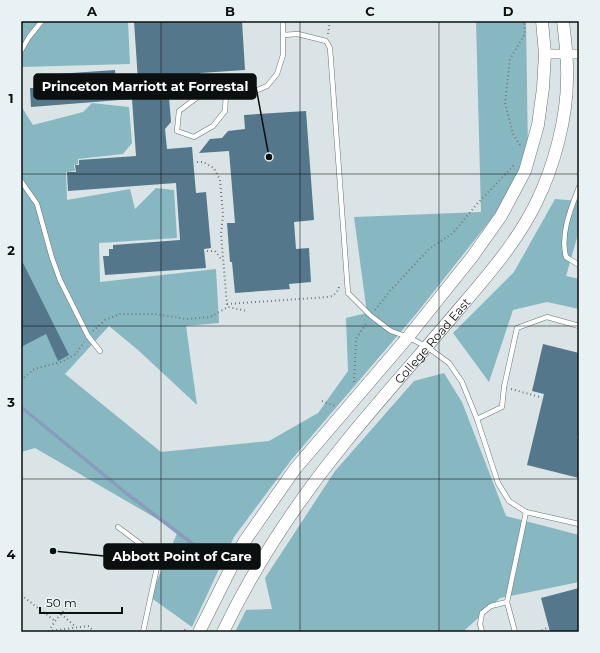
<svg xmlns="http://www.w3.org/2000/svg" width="600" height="653" font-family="Montserrat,sans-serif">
  <rect width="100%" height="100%" fill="#dae4e6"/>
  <g fill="#87b7c1">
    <polygon points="21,21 128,21 130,64 21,67"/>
    <polygon points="476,21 526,21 528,153 496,213 416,314 292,459 234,537 192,627 150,597 178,531 35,448 21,452 21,106 33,125 83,112 92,103 129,107 132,143 123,154 78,159 78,164 74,165 75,171 66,172 67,200 130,189 135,209 156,188 174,190 177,238 99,243 100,282 216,269 219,323 186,326 197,405 138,350 109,326 65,374 161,452 269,441 318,413 348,371 346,318 367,313 354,217 481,212"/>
    <polygon points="555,199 579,201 579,231 566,276 579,279 579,309 547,302 513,310 489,382 453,333 514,272"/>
    <polygon points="444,373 462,402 506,516 579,535 579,582 500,598 465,630 465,632 235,632 246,610 272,609 265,578 335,471 414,381"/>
  </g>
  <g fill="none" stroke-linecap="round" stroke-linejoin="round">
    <polyline stroke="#889cbc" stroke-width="3.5" points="21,407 126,493 206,554"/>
  </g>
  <g fill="#54778c">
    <polygon points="134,21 242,21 245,70 200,73 200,82 194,89 175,91 169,97 171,122 165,129 167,149 192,147 196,193 206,192 211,248 204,249 206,268 105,275 103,256 109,256 109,249 113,249 113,245 180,240 176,183 68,191 67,172 76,172 75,165 79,165 79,160 136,156 132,99 31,107 30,88 38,88 38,81 42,81 42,75 115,70 116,83 138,81"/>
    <polygon points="306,111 314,220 294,222 296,249 309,248 311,282 289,284 290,289 235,293 232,262 230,262 227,223 235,223 229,151 199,153 210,139 222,138 228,131 245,129 244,115"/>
    <polygon points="21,259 69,355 58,361 46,334 21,347"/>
    <polygon points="543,344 579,353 579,431 577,438 579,439 579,478 527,465 544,394 532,391"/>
    <polygon points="579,588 579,632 550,632 541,598"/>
  </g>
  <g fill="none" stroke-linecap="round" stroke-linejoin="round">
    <defs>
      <g id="service">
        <polyline points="283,21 283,35 298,34 326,41 330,48 348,293 371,316 391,331 408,337 427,347 449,363 462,382 477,419 498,483 509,501 526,512 579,524"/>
        <polyline points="21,51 29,37 42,21"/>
        <polyline points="226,94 225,111 213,126 194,137 177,131 179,111 199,96 253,92 267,86 277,74 283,55 283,35"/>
        <polyline points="21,181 37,204 52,258 60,280 88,336 100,351"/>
        <path d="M579,187C571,208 560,234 566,257L579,265"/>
        <polyline points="477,419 502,407 504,387 517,328 547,317 579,326"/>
        <polyline points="118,527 159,558 143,632"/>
        <polyline points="507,602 515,632"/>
        <polyline points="482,632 480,624 482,613 491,606 507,602 526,512"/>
      </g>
      <polyline id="minor" points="545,54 579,54"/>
      <g id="tertiary">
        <polyline points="199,632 244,542 295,469 408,337 472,257 501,216 525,171 538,125 543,88 545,54 542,21"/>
        <path id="s1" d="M223,632C256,563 296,503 344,444C381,398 421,354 459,309C488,275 518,241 537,201C554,166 567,118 567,79C568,59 565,40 563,21"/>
      </g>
    </defs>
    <use href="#service" stroke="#6a7375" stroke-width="5.5"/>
    <use href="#minor" stroke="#6a7375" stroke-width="10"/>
    <use href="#tertiary" stroke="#6a7375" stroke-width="13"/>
    <g stroke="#73797a" stroke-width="2" stroke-dasharray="1 3" stroke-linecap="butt">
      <polyline points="328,34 330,21"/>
      <polyline points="520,145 513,134 505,103 510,59 525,34 524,21"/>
      <polyline points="197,162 203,162 214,168 220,180 223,215 221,234 227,305"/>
      <polyline points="207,251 215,251 222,260"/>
      <path d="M227,304L328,297C334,296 337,293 339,287"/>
      <polyline points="375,310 390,291 429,249 453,233 477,204 514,165"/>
      <polyline points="93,331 105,320 120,314 155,314 187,319 210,317 228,307 247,311"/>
      <polyline points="21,380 34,369 61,362 76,354 84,342"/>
      <polyline points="354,382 356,339 367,322"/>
      <polyline points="511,389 540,397"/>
      <polyline points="322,401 335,406"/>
      <polyline points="21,595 55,621"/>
      <polyline points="66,608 55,621 49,631 89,626 94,632"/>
      <polyline points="61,614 76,627"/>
      <polyline points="181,632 188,628"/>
      <polyline points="538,632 547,628"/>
    </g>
    <use href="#service" stroke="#fff" stroke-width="4.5"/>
    <use href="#minor" stroke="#fff" stroke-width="9"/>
    <use href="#tertiary" stroke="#fff" stroke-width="12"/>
  </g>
  <path fill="none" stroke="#0c0f0f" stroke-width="1" stroke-opacity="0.55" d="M161,21V632M300,21V632M439,21V632M21,174H579M21,326H579M21,479H579"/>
  <g text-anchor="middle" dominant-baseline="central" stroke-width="4" stroke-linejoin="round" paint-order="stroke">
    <g font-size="12" fill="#0c0f0f" stroke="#e8f1f3">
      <text stroke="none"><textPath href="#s1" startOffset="360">College Road East</textPath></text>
    </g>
  </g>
  <path fill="none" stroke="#0c0f0f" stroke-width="1.5" d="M269 157L256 87M53 551L104 556"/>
  <g fill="#0c0f0f" stroke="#e8f1f3" stroke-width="1.5">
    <circle cx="269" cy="157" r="4"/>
    <circle cx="53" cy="551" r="4"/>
  </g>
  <g fill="#0c0f0f" stroke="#0c0f0f" stroke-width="1.5">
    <rect x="34" y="74" width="222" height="25" rx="4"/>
    <rect x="104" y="544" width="156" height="25" rx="4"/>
  </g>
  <g font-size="13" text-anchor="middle" font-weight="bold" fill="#fff">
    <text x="145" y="91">Princeton Marriott at Forrestal</text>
    <text x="182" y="561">Abbott Point of Care</text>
  </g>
  <rect width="600" height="653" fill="none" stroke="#e8f1f3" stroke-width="44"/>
  <path d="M40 607v6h82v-6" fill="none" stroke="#0c0f0f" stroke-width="2"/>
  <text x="46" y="607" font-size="12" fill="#0c0f0f" stroke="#e8f1f3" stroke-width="3" paint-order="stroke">50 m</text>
  <rect x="22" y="22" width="556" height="609" fill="none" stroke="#0c0f0f" stroke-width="1.5"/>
  <g font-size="13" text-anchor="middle" font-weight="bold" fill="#0c0f0f">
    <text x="92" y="16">A</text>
    <text x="230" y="16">B</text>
    <text x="370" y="16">C</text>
    <text x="508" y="16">D</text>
    <text x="11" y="103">1</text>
    <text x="11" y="255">2</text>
    <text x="11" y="407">3</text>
    <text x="11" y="559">4</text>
  </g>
</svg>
